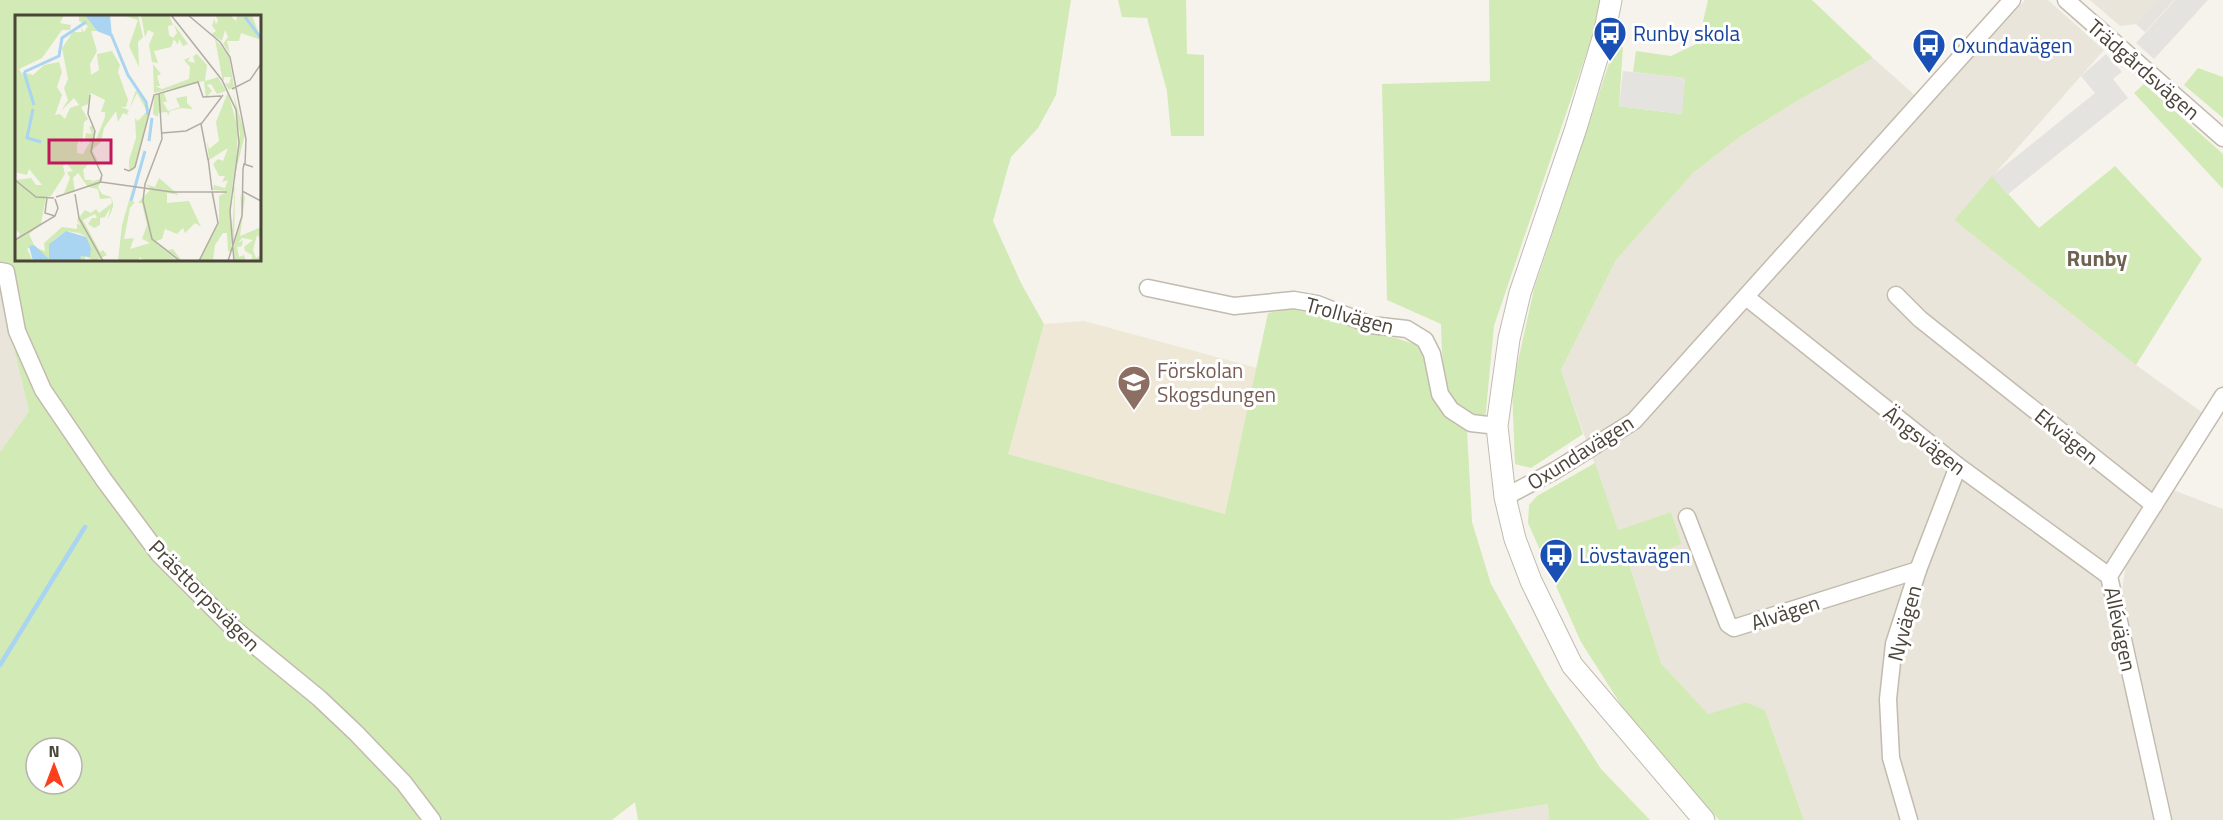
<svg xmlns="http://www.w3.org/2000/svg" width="2223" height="820" font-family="'Titillium Web',sans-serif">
  <rect width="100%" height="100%" fill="#f6f3ec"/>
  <g fill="#eae5da">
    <polygon points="2025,0 2048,0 2104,50 1954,220 2136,365 2203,413 2101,581 2153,820 1804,820 1765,710 1746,702 1708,714 1661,663 1629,562 1682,544 1671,512 1618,530 1561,370 1616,260 1693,173 1741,136 1792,104 1873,58 1928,107"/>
    <polygon points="2090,0 2158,0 2136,24 2120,26"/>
    <polygon points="0,291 29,411 0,452"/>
    <polygon points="2173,490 2223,509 2223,820 2173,820 2122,591 2126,562"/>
    <polygon points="1548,804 1549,820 1450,820"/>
  </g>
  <polygon fill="#e6e2dd" points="2158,0 2174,0 2145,32 2136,24"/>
  <polygon fill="#efe8d6" points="1084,321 1257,368 1225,514 1008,454 1044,324"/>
  <g fill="#d2eab5" fill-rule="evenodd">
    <path d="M0,0H1071L1056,95L1038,128L1011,157L993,221L1021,283L1044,324L1008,454L1225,514L1268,313L1295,308L1415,344L1427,356L1445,413L1467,430L1472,522L1491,584L1548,686L1601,769L1650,820H1549L1548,804L1450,820H638L635,802L612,820H0V452L29,411L0,291ZM16,16H260V260H16ZM36,748H72V784H36Z"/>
    <polygon points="1118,0 1186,0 1187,54 1204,55 1204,136 1171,136 1167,91 1147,18 1122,17"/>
    <path d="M1489,0H1600L1594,31L1494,326L1485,421C1478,418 1467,417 1463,412C1441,391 1442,352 1441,324L1387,300L1382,84L1490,81Z"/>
    <polygon points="1708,0 1812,0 1873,58 1792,104 1741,136 1693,173 1616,260 1561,370 1583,434 1531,468 1515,464 1512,388 1534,289 1615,45 1623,47 1619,106 1681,114 1685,78 1633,72 1636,51 1671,56 1698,43"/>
    <polygon points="2198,68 2223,77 2223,118 2184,85"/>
    <polygon points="2144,84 2223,154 2223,189 2134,93"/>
    <polygon points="2115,166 2202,259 2136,365 1954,220 1992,176 2039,228"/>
    <polygon points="1595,463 1618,530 1671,512 1682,544 1629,563 1661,663 1708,714 1746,702 1765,710 1804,820 1719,820 1630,719 1581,642 1528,523 1529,505 1537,496"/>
  </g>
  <g fill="#e5e3e0">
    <polygon points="2175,0 2208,0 2154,59 2136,43"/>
    <polygon points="2106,54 2122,72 2113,79 2128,98 2007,195 1992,176 2095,93 2081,76"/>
    <polygon points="1623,71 1685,78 1682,114 1619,106"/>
  </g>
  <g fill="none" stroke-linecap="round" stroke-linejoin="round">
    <polyline stroke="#a9d4f2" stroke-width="4.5" points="0,665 85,527"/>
    <defs>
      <g id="minor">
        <polyline points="2066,0 2223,138"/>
        <polyline points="0,271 6,272 17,331 43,390 104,480 159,554 231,626 319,698 356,733 404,783 432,820"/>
        <polyline points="1148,288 1234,306 1294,300 1317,304 1371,325 1407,329 1425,340 1432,354 1440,394 1451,410 1471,423 1497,426"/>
        <polyline points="1896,295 1920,319 2154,505"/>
        <polyline points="1746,297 1958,466 2109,576"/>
        <polyline points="1505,497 1556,470 1634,421 2012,0"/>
        <polyline points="1687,517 1728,624 1734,628 1918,570"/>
        <polyline points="1909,820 1891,758 1888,699 1894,644 1918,570 1958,466"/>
        <polyline points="2163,820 2109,576 2223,396"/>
      </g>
      <polyline id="tertiary" points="1611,0 1604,35 1576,128 1520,293 1509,339 1497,426 1505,497 1515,539 1531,581 1572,665 1704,820"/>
    </defs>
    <use href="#minor" stroke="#c2bbae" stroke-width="19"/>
    <use href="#tertiary" stroke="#c2bbae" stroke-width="23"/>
    <use href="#minor" stroke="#fff" stroke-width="16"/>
    <use href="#tertiary" stroke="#fff" stroke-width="21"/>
  </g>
  <defs>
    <symbol id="bus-pin" viewBox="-11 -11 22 30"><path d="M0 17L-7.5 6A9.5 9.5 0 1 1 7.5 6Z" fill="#1a4fb4" stroke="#fff"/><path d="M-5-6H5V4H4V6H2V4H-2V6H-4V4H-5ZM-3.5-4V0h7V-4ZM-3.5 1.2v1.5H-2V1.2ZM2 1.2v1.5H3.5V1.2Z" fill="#fff"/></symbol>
    <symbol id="school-pin" viewBox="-11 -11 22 30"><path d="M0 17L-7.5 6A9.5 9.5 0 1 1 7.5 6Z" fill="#8d6e63" stroke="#fff"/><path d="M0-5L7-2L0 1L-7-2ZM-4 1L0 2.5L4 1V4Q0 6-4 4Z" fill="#fff"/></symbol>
  </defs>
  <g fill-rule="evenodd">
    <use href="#bus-pin" x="1591" y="14" width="38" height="52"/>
    <use href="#bus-pin" x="1910" y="26" width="38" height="52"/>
    <use href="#school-pin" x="1115" y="363" width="38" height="52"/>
    <use href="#bus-pin" x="1537" y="536" width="38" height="52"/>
  </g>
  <g text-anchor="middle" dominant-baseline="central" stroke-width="6" stroke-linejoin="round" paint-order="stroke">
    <g font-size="21" fill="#164399" stroke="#fff" text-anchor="start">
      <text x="1633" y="33">Runby skola</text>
      <text x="1952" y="45">Oxundavägen</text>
      <text x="1579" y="555">Lövstavägen</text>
    </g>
    <g font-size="21" fill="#4b4439" stroke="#fff">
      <text transform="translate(2144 69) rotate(41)">Trädgårdsvägen</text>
      <text transform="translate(1350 315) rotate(15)">Trollvägen</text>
      <text transform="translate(2067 436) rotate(39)">Ekvägen</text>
      <text transform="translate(1925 440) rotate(38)">Ängsvägen</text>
      <text transform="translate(1580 452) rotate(-32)">Oxundavägen</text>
      <text transform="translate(205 595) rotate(45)">Prästtorpsvägen</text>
      <text transform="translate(1785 612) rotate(-18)">Alvägen</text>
      <text transform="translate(1904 623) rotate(-75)">Nyvägen</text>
      <text transform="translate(2121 629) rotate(78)">Allévägen</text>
    </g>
    <g font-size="21" fill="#785e54" stroke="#fff" text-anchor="start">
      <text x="1157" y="370">Förskolan<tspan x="1157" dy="24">Skogsdungen</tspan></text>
    </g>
    <g font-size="22" font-weight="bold" fill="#6e6250" stroke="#fff">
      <text x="2097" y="258">Runby</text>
    </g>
  </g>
  <g transform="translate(15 15)">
    <rect width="246" height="246" fill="#f6f3ec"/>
    <path d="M0,0H49L45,8L56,10L55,15H47L27,43L4,54L10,63L11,58L18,60L29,50L44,47L47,57L42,72L47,80L40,100L45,99L50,104L55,93L64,90L59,83L46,96L53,85L49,73L53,64L47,33L58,17H67L66,12L69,17L73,11L64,6V0H70L82,16H76L82,36L75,49L76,60L84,55L82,39L97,36L105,50L103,57L113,85L111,92H106L114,95L121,75L135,95L119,155L114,156V145L121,123L120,103L123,106L132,96L122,78L112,99L115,101L108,98L103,107L101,96L89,113L86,127L77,135L87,155L75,137L82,150L74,148L68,155L70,165H78L73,168L88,163L83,172L87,179L96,182L98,188V192L93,205L95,193L90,202L85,203V210L79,213L73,209L77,203H82L80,199L68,205L85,237L88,235L92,240L80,246L70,241V246H65V241L71,240L74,242L76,233L70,221L64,218L51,216L36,227L35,244L31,246L19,232L30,236L29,228L47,212L62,214V208L66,211L62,205L70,195L76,198L81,194L84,198L97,188L96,183L85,184L83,174L73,172L63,158L58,163L60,177L49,178L55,163L52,157L58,156L51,148L48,151L50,159L36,181L31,182L26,209L14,219L19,230L12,234L18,246H0V226L5,219L0,214V165L16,163L21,170H27L14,154L12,160L0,157ZM76,78L90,85L86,97H90V102L80,127L78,110L74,112L77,119L71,118L70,123L75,127L68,139L62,138V131L64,124L67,129L69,107L73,104L66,92L73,89ZM107,0H123L128,22L123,27L124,52L114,31L123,5ZM126,0H154L158,10L153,11L154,20L158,23L162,18L159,9L173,29L168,31L164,24L163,30L159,24L156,32L139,36L143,48L137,47L134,30L139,18L133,15L130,22ZM200,0H215L221,6L222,0H237L246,25L226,18L224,26H212L215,38L208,29L213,22L210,15L207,26L196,19L201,16L197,11L199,4L201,9L203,5ZM200,24L214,41L219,72L214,75L210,68L214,69L216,62H209V66L207,62ZM182,39L192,50L190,66L203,62L211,76L202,79L196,69L192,70L197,76L191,83L189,66L139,78L138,49L146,59L142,61L145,71H140L147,74L174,64L175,52L169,45L175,42L173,46L180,48L178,41ZM213,77L223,114L216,237L213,236L212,218H208L200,230L198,246H184L204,207V181L213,176L198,175L199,170L210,173L213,165L207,167L210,161H204L198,149L203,144L208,146L213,133L194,145L192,126L194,134L204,126L201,107ZM149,78L152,87H148L153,96L165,92L161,83L172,81V88L178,94L166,93L155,96L153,101L152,97L143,98V102L138,99L139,81ZM218,78L230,119L220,160V173L225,175L218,172L217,178H225L227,186L228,177L230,183L225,221L246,212V224L242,220L238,235L241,243L246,240V246H237V240L230,236L229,232L238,225L227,223L223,228L228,225L227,231L222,232L224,242L229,240L231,246H220L215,192L217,172L225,119ZM220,178H225L227,200L219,226ZM144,163L164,180L152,178V188L174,186L186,212L180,208L170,218L168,213L162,219L150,214L147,224L141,226L153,235L158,234L167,246L138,226L163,246H129L125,242L123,246H103L107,210L118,172L115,186L120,187L115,193L109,224L119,223L115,234L135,228L127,224L132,210L127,188H123L136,174L130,169L140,172Z" fill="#d2eab5" fill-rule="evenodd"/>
    <path d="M70,0H95L97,22L82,16ZM51,216L71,222L76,233L75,242L66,241L65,246H18L14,231L19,230L34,244V229Z" fill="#a9d4f2"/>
    <path fill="none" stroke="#a9d4f2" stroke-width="3" d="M230,2L246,23M96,19L113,60L131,87L133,100M9,57L44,41L47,23L71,7M9,57L19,90M18,94L12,123L26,127M134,126L137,103M116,186L130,136"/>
    <path fill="none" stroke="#b2ada4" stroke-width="1.5" d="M156,0L207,65L221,95L224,128L215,196L219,246M173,0L205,27L215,42L231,124L230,150M217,74L235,65L246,49M144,78L147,124L130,169L128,186L137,224L165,246M75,80L73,99L80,116L76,137L87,160L85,167M186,109L193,145M147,118L171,116L187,108L208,80M193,143L197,175M109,154L114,156L120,152L139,80L183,67L188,82L206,81M0,165L21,182L39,183M86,167L157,177H212M227,176L246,186M60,179L64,203L88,246M41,182L86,167M32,183L30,198L40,201M0,225L40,201L43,193L40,184M184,246L203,208L197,176M213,246L227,201L228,154L229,149L238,152"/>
    <path fill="#c2185b" fill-opacity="0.15" stroke="#c2185b" stroke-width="3" d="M34,125H96V148H34Z"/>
    <rect width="246" height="246" fill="none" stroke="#4b4439" stroke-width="3"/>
  </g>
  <g transform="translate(54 766)"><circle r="28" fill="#ffffff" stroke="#b7b4b0" stroke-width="1.5"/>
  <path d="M0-4.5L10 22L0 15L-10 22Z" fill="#fc3f1d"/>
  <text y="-9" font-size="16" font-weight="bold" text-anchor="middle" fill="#4b4439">N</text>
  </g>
</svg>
